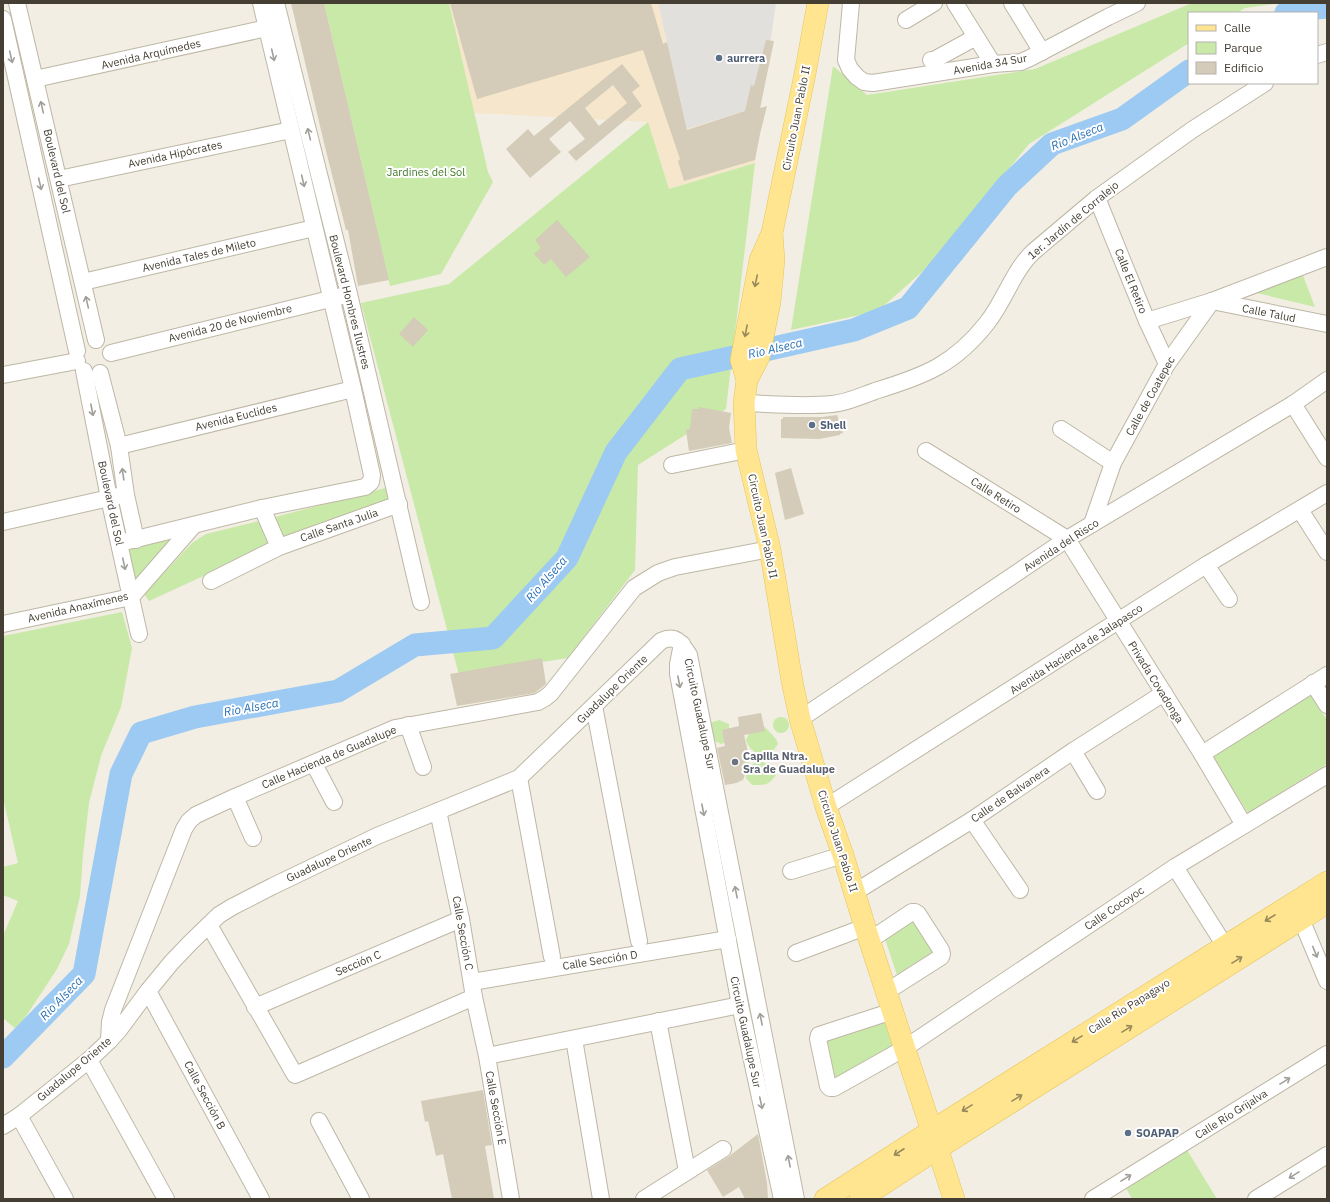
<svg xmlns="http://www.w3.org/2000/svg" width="1330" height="1202" font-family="'IBM Plex Sans',sans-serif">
  <rect width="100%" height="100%" fill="#f2eee3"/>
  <polygon fill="#f6e7cc" points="449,3 658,3 687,129 761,106 755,163 669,189 647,122 474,113"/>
  <g fill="#c9e9a9">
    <polygon points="324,3 449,3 488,172 493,182 441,274 390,286"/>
    <polygon points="1192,3 1282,3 1245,8 1237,13 1189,13 1189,43 1029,144 931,264 878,311 791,330 833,66 867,95 1035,69"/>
    <polygon points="648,122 669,189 755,163 726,409 638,465 635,570 568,658 459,675 361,303 449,284"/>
    <polygon points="1302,273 1315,307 1257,293"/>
    <polygon points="389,487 391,500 281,539 275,517"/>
    <polygon points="259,521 269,546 149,601 144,594 192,543 206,534"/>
    <polygon points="177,534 135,581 127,549"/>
    <polygon points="122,612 132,648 121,707 101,756 89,803 83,855 80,896 69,944 57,969 17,1030 3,1018 3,936 18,901 3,895 3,867 18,863 3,798 3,636"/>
    <polygon points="1308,690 1327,720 1327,764 1248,813 1209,752"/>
    <circle cx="781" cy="725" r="8"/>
    <polygon points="719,720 729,724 729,733 726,742 721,744 715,741 709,734 710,723"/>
    <path d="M765,727L776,739L778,744L770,755C757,754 751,753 746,740L752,728Z"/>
    <path d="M746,743L750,766L758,761C767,762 772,766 776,775C768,786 765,785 752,785L746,778V774H745L739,744Z"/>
    <polygon points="915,914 940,954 899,981 883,933"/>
    <polygon points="890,1015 899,1041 831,1085 821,1036"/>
    <polygon points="1187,1150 1217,1199 1132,1199 1126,1188"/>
  </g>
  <polygon fill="#e2e0dc" points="658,3 776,3 761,106 687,129"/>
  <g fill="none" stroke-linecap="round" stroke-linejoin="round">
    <g stroke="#9ccaf2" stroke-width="23">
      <polyline points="1286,13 1292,10 1327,7"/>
      <polyline points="3,1057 84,974 121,774 141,733 195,717 338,691 415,645 493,638 567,558 616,452 680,369 854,330 908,308 1007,186 1052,144 1122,119 1189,71"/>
    </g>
  </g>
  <g fill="#d4cbb8" fill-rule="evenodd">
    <polygon points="291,3 324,3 389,280 358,286 348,230 346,230 325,147"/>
    <polygon points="450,3 651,3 663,44 667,42 687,130 745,111 751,85 754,86 766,40 774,41 760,108 767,106 760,134 755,160 684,181 678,161 680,159 643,50 477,99"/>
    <path d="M622,64L640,86L632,92L642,106L576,161L568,152L585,139L570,121L549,139L561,152L530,178L506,149L528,129L534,136ZM613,85L627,103L599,126L585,108Z"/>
    <polygon points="557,220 590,257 566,277 551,259 544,265 534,254 541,248 535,240"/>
    <polygon points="414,317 428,330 413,347 399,334"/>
    <polygon points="699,407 731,413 729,428 732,443 689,451 686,430 690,429 692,409 699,409"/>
    <polygon points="837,415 843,433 840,434 840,435 819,439 781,438 781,419 783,419 783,417 822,417"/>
    <polygon points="791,468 804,514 785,520 775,473"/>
    <polygon points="542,658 546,684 535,693 457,706 450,674"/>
    <polygon points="761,713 765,731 744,735 750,761 743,763 745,775 743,780 736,783 725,785 717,748 725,746 722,730 739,726 738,717"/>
    <polygon points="483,1090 492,1145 485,1146 494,1199 452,1199 443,1154 436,1156 428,1121 425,1122 421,1101"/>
    <polygon points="758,1134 767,1183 768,1199 745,1199 739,1187 723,1197 707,1170 728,1157"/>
  </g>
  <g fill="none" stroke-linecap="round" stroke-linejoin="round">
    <defs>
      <g id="minor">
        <polyline points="17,3 96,340"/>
        <polyline points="276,3 349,294 421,602"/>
        <polyline points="851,3 846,60 850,69 857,77 864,82 873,83 993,64 1021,62 1030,58 1108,17 1137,3"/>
        <polyline points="955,3 993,64"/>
        <polyline points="1012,3 1042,52"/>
        <polyline points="3,19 77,351"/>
        <polyline points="906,20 934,3"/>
        <polyline points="1317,55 1327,52"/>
        <polyline points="931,60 934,60 976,37"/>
        <polyline points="35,79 267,28"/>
        <polyline points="59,179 291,130"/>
        <polyline points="1097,198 1147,321 1167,364"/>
        <polyline points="83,282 314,228"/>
        <polyline points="1212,301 1327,324"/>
        <polyline points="1147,321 1212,301 1327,257"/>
        <polyline points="111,353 342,296"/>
        <polyline points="84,371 109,498 139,634"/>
        <polyline points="100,373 119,446 126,495 136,540"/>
        <polyline points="3,375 77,361"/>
        <path d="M744,403C773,404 802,407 832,404C846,403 861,396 875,391C924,376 954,365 987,323C1004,302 1013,271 1033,252L1097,198L1192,130L1265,83"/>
        <polyline points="1293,404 1327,458"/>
        <polyline points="1061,429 1113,463"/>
        <polyline points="119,446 353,389"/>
        <polyline points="926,451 1067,539 1202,754 1244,825"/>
        <polyline points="672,465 746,450"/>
        <polyline points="262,508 279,547"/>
        <polyline points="1300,510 1327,552"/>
        <polyline points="3,522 118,496"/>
        <polyline points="1092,524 1113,463 1167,364 1212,301"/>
        <polyline points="120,543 262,508 365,487 371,482 372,475 353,389 261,3"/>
        <polyline points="1206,565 1229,599"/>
        <polyline points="211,581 279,547 399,504"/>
        <polyline points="3,624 131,597 194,525"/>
        <polyline points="682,644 678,664 678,674 740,1005 782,1199"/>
        <polyline points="1313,683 1327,705"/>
        <polyline points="594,706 639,941"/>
        <polyline points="800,719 1067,539 1293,404 1327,380"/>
        <polyline points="408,725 423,767"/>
        <polyline points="1073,751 1097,791"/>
        <polyline points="1202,754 1327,675"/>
        <polyline points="314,764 334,802"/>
        <polyline points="519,778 552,957"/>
        <polyline points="235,797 253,838"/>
        <polyline points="826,807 1206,565 1327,493"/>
        <polyline points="438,811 461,919 474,997 487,1056 511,1199"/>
        <polyline points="972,820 1020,890"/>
        <polyline points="1175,867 1225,946"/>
        <polyline points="791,871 843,855"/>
        <polyline points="855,892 972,820 1073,751 1164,693"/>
        <polyline points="1296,911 1301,919 1327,981"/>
        <polyline points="209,925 295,1075 474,997"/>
        <polyline points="870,940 912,912 915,912 918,914 941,950 942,954 941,957 886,992"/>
        <polyline points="796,953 865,927"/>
        <polyline points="472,982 728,939"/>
        <polyline points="148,991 261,1199"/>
        <polyline points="255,1007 461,919"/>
        <polyline points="893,1011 819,1035 818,1039 828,1086 830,1088 834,1088 905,1048 1175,867 1327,775"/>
        <polyline points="658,1021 687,1171"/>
        <polyline points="574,1039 601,1199"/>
        <polyline points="109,1041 110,1022 113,1010 184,829 189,821 196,815 235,797 395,728 538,702 545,698 551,693 634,588 658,573 675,567 770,549"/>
        <polyline points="487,1056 740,1005"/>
        <polyline points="89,1060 166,1199"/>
        <polyline points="19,1116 65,1199"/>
        <polyline points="319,1121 361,1199"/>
        <path d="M3,1126L19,1116L89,1060L109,1041L119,1030L148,991L171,963L190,943L219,915L232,907L273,886L377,836L519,778L661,641C676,634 681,643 689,655L796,1199"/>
        <polyline points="644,1199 723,1149"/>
        <polyline points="1093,1199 1327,1054"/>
        <polyline points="1256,1199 1327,1155"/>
      </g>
      <g id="major">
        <polyline points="772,233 774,260 770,302 759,357 747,380 744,403 746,450 770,549 792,681 800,719 826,807 843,855 865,927 954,1199"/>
        <polyline points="747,380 741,360 760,260 772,233 805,74 818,3"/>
        <polyline points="825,1199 931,1131 1327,882"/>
        <polyline points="860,1199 937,1149 1327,903"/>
      </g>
    </defs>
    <use href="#minor" stroke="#beb7a5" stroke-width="18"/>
    <use href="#major" stroke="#e7c55c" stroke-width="22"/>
    <use href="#minor" stroke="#fff" stroke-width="16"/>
    <use href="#major" stroke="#ffe58f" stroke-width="21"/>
  </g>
  <defs><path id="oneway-shaft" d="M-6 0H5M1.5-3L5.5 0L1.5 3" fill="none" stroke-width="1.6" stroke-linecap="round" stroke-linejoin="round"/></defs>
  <g stroke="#a29e99">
    <use href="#oneway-shaft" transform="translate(273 55) rotate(77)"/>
    <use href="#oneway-shaft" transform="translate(11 57) rotate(77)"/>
    <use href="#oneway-shaft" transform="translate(42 107) rotate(-103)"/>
    <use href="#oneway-shaft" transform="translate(309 134) rotate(-104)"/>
    <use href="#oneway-shaft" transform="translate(303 181) rotate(77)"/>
    <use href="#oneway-shaft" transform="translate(40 184) rotate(77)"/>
    <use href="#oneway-shaft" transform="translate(87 302) rotate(-103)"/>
    <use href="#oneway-shaft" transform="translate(92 410) rotate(79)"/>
    <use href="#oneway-shaft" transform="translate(123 474) rotate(-98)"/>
    <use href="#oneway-shaft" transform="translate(124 564) rotate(78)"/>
    <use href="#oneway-shaft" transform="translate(679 682) rotate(79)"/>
    <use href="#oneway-shaft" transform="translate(703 810) rotate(79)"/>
    <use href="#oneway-shaft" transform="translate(736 892) rotate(-101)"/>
    <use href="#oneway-shaft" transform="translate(1315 952) rotate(68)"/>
    <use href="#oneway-shaft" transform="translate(761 1019) rotate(-101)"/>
    <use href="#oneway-shaft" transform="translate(1285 1081) rotate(-32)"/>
    <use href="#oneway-shaft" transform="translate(761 1103) rotate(78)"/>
    <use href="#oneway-shaft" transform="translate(789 1161) rotate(-101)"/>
    <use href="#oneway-shaft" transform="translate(1294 1175) rotate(148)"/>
    <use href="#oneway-shaft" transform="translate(1126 1178) rotate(-32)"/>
  </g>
  <g stroke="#98895c">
    <use href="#oneway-shaft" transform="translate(756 281) rotate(102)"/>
    <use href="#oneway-shaft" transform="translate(746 331) rotate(101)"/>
    <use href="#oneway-shaft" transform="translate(1270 918) rotate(148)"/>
    <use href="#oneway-shaft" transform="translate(1237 960) rotate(-32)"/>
    <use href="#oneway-shaft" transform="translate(1127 1029) rotate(-32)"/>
    <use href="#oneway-shaft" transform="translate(1077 1039) rotate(148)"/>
    <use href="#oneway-shaft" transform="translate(1017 1098) rotate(-32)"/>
    <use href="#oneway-shaft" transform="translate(967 1108) rotate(148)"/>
    <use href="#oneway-shaft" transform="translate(899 1152) rotate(147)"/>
  </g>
  <g fill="#5c6f8a" stroke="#fff" stroke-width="1.5">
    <circle cx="719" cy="58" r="4"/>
    <circle cx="812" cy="425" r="4"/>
    <circle cx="1128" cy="1133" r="4"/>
  </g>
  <circle fill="#6b7280" stroke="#fff" stroke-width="1.5" cx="735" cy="762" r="4"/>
  <g text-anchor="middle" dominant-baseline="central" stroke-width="4" stroke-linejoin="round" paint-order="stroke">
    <g font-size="11" fill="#443e33" stroke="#fff">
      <text transform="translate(151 54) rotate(-13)">Avenida Arquímedes</text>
      <text transform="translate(990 64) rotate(-10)">Avenida 34 Sur</text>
      <text transform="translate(796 118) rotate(-79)">Circuito Juan Pablo II</text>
      <text transform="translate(175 154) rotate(-12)">Avenida Hipócrates</text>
      <text transform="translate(57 171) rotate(77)">Boulevard del Sol</text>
      <text transform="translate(1073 220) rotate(-40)">1er. Jardín de Corralejo</text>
      <text transform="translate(199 255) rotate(-13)">Avenida Tales de Mileto</text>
      <text transform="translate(1131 281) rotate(68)">Calle El Retiro</text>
      <text transform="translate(350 302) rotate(76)">Boulevard Hombres Ilustres</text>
      <text transform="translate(1269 313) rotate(11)">Calle Talud</text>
      <text transform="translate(230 323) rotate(-14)">Avenida 20 de Noviembre</text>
      <text transform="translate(1150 396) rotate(-61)">Calle de Coatepec</text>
      <text transform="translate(236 417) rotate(-14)">Avenida Euclides</text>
      <text transform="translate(996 495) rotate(32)">Calle Retiro</text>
      <text transform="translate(111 503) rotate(78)">Boulevard del Sol</text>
      <text transform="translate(339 525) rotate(-19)">Calle Santa Julia</text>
      <text transform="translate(763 526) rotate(78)">Circuito Juan Pablo II</text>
      <text transform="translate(1061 545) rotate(-33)">Avenida del Risco</text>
      <text transform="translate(78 607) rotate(-13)">Avenida Anaxímenes</text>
      <text transform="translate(1076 649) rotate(-33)">Avenida Hacienda de Jalapasco</text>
      <text transform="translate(1156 682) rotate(58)">Privada Covadonga</text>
      <text transform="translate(612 689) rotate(-44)">Guadalupe Oriente</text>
      <text transform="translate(700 714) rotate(78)">Circuito Guadalupe Sur</text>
      <text transform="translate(329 757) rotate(-23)">Calle Hacienda de Guadalupe</text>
      <text transform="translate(1010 794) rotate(-34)">Calle de Balvanera</text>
      <text transform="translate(838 841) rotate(72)">Circuito Juan Pablo II</text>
      <text transform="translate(329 859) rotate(-25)">Guadalupe Oriente</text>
      <text transform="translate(1114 908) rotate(-34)">Calle Cocoyoc</text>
      <text transform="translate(463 933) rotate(80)">Calle Sección C</text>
      <text transform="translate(600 960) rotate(-9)">Calle Sección D</text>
      <text transform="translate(358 963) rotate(-23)">Sección C</text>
      <text transform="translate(1129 1006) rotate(-32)">Calle Río Papagayo</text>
      <text transform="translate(746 1032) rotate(78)">Circuito Guadalupe Sur</text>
      <text transform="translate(74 1069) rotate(-40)">Guadalupe Oriente</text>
      <text transform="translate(205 1095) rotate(62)">Calle Sección B</text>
      <text transform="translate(496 1108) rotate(80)">Calle Sección E</text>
      <text transform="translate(1231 1114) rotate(-32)">Calle Río Grijalva</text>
    </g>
    <g font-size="11" font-weight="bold" fill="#4e5e75" stroke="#fff" text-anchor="start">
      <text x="727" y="58">aurrera</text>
      <text x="820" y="425">Shell</text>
      <text x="1136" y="1133">SOAPAP</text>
    </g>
    <g font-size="11" fill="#407725" stroke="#fff">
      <text x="426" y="172">Jardines del Sol</text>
    </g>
    <g font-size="11" font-weight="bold" fill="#5b616d" stroke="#fff" text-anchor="start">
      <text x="743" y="756">Capilla Ntra.<tspan x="743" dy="13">Sra de Guadalupe</tspan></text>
    </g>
    <g font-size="12" font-style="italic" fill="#2971b3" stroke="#fff">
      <text transform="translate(1077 136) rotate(-22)">Rio Alseca</text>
      <text transform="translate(775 348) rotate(-13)">Rio Alseca</text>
      <text transform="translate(546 579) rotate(-49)">Rio Alseca</text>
      <text transform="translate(251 707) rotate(-10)">Rio Alseca</text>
      <text transform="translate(61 998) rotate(-46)">Rio Alseca</text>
    </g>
  </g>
  <rect width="1330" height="1202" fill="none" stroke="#443e33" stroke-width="8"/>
  <rect x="1188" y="12" width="130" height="72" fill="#ffffff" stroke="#b4b2ad"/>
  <rect x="1196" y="25" width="20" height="6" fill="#ffe58f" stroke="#b4b2ad"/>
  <text x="1224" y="32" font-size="12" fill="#443e33">Calle</text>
  <rect x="1196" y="42" width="20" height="12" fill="#c9e9a9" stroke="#b4b2ad"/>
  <text x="1224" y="52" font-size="12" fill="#443e33">Parque</text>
  <rect x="1196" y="62" width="20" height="12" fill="#d4cbb8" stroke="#b4b2ad"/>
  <text x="1224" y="72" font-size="12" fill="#443e33">Edificio</text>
</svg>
